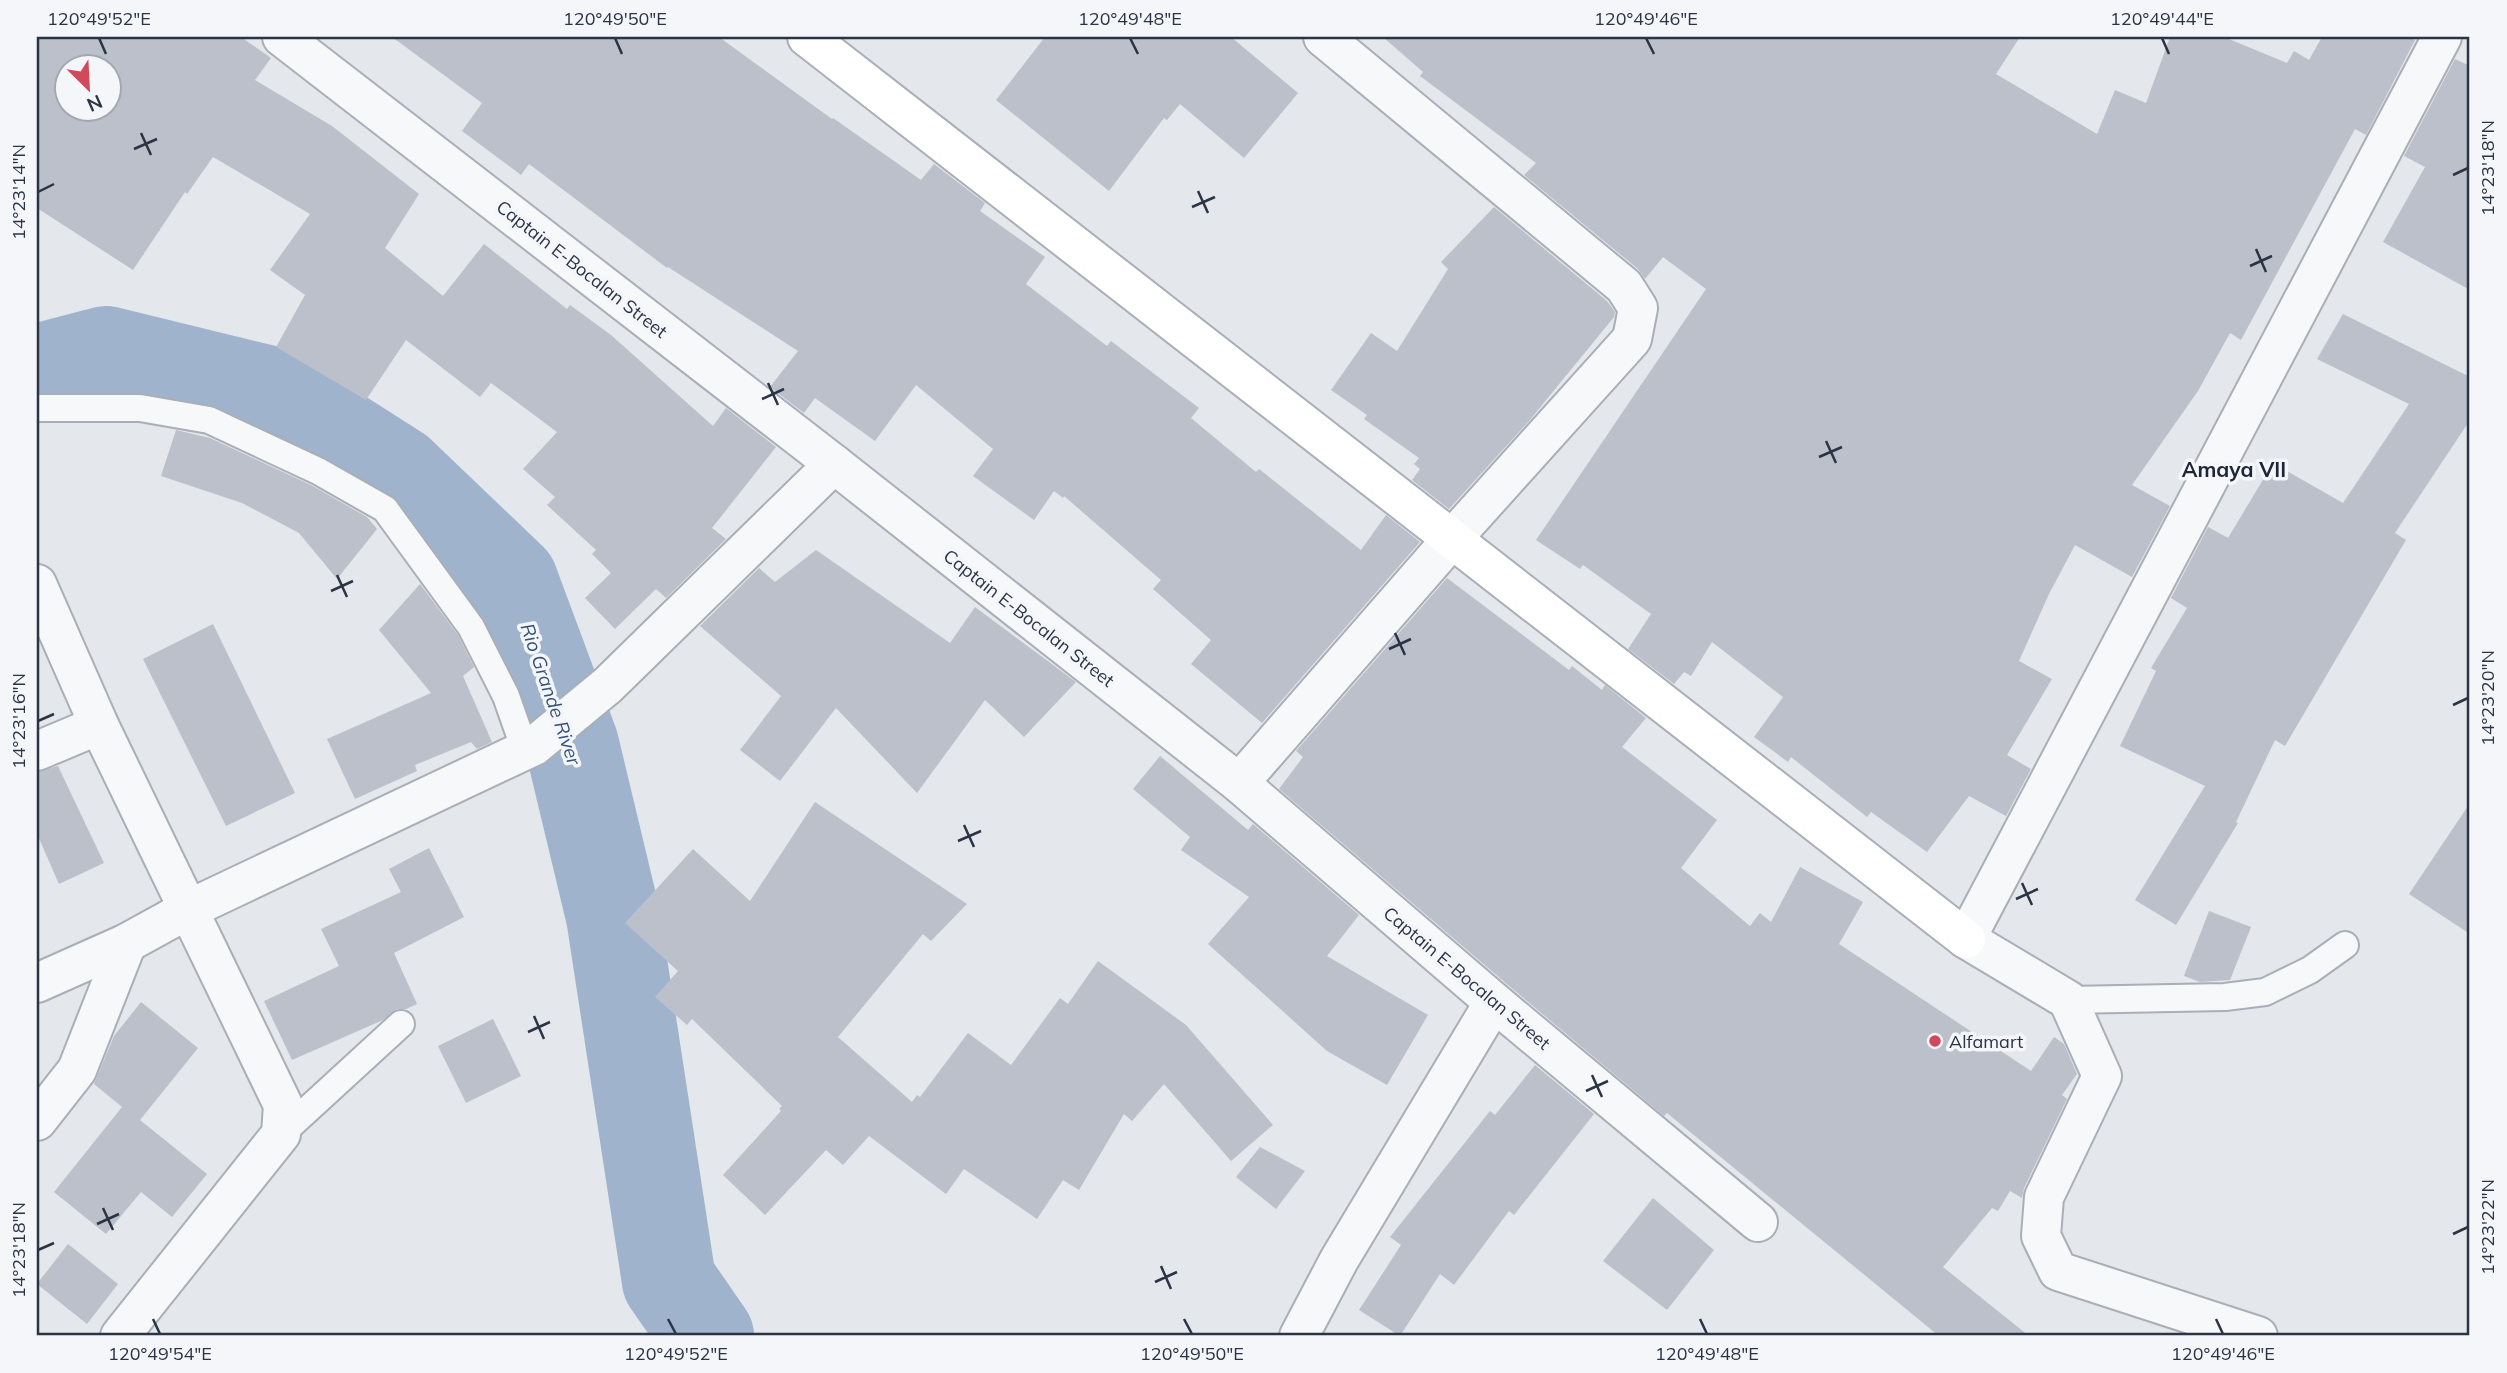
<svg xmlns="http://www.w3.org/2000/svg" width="2507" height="1373" font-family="Mulish,sans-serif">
  <rect width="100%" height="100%" fill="#e4e7ec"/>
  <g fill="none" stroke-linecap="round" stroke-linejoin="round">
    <polyline stroke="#9fb4cc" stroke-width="94" points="37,371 106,353 274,394 398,473 511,581 572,745 613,916 669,1281 707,1336"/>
  </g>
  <g fill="#bbc0ca" fill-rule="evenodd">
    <path d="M37,37H241L271,58L255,80L332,126L419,194L385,248L443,296L484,244L567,309L570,305L611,335L713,426L726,408L776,447L712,528L726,539L666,598L656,589L615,629L585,598L611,573L592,554L596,550L547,505L555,497L523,469L557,432L491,383L480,397L406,340L366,400L276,347L305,295L270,270L310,214L213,157L187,194L185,192L133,270L37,208ZM66,66H108V108H66Z"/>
    <polygon points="392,37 719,37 832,119 833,118 921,180 934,164 985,203 980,211 1045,257 1026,284 1107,346 1111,341 1199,408 1191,418 1256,472 1259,469 1361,550 1386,515 1420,542 1262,723 1191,664 1211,640 1153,589 1161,580 1064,496 1063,498 1054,491 1034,520 973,476 993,449 916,385 875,441 815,398 804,413 770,387 798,351 668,267 667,268 529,164 521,175 462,131 482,103"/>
    <polygon points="1045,37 1231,37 1298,93 1244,158 1180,104 1167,120 1164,118 1109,191 996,100"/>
    <polygon points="1383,37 2020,37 1996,74 2097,134 2115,90 2146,103 2170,37 2224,37 2287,63 2294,51 2309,60 2322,37 2408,37 2415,40 2366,135 2355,129 2241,340 2230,333 2198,391 2132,485 2170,506 2132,577 2075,545 2049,594 2019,661 2052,679 2007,755 2031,769 2006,816 1969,796 1927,852 1871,812 1867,817 1791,757 1788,762 1754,737 1783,697 1712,642 1691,676 1684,672 1674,684 1628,649 1651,614 1583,565 1580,569 1536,540 1706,289 1663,257 1645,279 1638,269 1524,175 1536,163 1420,76 1423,72"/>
    <polygon points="2455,59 2470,66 2470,290 2383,242 2425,167 2404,156"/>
    <polygon points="1494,207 1607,301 1615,312 1614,317 1529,421 1449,509 1412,480 1420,469 1414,464 1419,458 1364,419 1367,415 1331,390 1371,333 1397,351 1448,269 1441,262"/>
    <polygon points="2343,314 2470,377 2470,420 2395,533 2406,540 2285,746 2275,740 2236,822 2238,823 2176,925 2135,900 2205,786 2120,746 2156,671 2151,668 2187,608 2171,598 2208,527 2228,538 2273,463 2343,503 2409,404 2317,359"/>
    <polygon points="176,430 210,438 311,485 367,517 377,529 337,579 299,533 242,503 161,476"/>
    <polygon points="816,550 950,643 975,607 1076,682 1024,737 985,700 917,793 836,708 780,781 740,750 781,696 700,626 759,568 775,582"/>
    <polygon points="1447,578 1569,670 1572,666 1602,690 1605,685 1646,718 1622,747 1717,820 1681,868 1750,926 1760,913 1771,922 1800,867 1863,902 1839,944 2031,1071 2054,1037 2064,1044 2077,1074 2062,1095 2067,1099 2024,1188 2022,1198 2010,1191 1998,1211 1992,1208 1943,1267 2029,1336 1939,1336 1667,1113 1664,1116 1508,985 1279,789 1303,757 1296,751"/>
    <polygon points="420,584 458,635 474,667 463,676 492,742 477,749 471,742 415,765 417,771 355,799 327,739 431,693 379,630"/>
    <polygon points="213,624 295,793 226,826 143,659"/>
    <polygon points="1160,756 1248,830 1253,824 1359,915 1327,956 1428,1015 1387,1085 1327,1051 1208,944 1249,897 1181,850 1190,837 1133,789"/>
    <polygon points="58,766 104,863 59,884 37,834 37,772"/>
    <polygon points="815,802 967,904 931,941 923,934 838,1037 912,1102 917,1095 920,1097 968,1033 1011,1065 1060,998 1068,1004 1098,961 1186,1025 1273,1125 1231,1161 1164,1084 1132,1121 1124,1114 1079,1190 1063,1180 1037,1219 964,1169 946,1194 869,1136 843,1165 826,1150 765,1215 723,1175 781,1111 779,1109 782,1106 692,1019 687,1025 655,997 678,971 625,923 693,849 750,901"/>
    <polygon points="2470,803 2470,934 2409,894"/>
    <polygon points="429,848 464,917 394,953 417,1004 406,1009 397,1009 383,1020 292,1060 264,1001 339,966 321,929 401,892 389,869"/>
    <polygon points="2209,911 2251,927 2230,980 2200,982 2184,976"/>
    <polygon points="141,1002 198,1048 140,1120 207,1174 172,1217 141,1192 106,1234 54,1192 122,1107 94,1084 114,1036"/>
    <polygon points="493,1019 521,1076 466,1103 438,1046"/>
    <polygon points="1535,1065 1594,1114 1514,1215 1509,1211 1454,1285 1440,1274 1400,1336 1359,1310 1401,1245 1390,1237 1490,1111 1495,1115"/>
    <polygon points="1260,1147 1305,1171 1276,1209 1236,1177"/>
    <polygon points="1653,1198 1714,1250 1667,1310 1603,1261"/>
    <polygon points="68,1244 118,1284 87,1324 37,1284"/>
  </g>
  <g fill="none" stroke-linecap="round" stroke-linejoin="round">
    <defs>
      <g id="lane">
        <polyline points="37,408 140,408 209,420 318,471 385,509 471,627 506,696 525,750"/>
        <polyline points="2068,1000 2225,997 2265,992 2310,970 2345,945"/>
        <polyline points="281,1134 401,1024"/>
      </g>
      <g id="street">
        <polyline points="282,37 834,464 1239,783 1494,1002 1758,1222"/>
        <polyline points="37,584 99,725 283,1105 281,1134 120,1336"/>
        <polyline points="37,751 99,725"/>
        <polyline points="1239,783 1451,540 1632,339 1638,308 1624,286 1323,37"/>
        <polyline points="37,983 127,943 187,910 534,746 608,685 834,464"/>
        <polyline points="37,1121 77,1070 127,943"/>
        <polyline points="1299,1336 1339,1260 1494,1002"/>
        <polyline points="2258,1336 2058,1271 2041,1236 2044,1197 2102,1076 2068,1000 1966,939 2442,37"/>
      </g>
      <polyline id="secondary" points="807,37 1966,939"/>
    </defs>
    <use href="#lane" stroke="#a9aeb7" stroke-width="30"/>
    <use href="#street" stroke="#a9aeb7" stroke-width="42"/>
    <use href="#secondary" stroke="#a9aeb7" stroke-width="42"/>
    <use href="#lane" stroke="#f7f8fa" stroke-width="26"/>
    <use href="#street" stroke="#f7f8fa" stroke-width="38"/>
    <use href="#secondary" stroke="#fff" stroke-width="38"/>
  </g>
  <path fill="none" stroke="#2b3445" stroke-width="2.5" d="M99,38L106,54M615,38L622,54M1130,38L1138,54M1646,38L1654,54M2162,38L2169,54M141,133L151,155M134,149L157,139M2453,175L2468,168M1198,191L1208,213M38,192L54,184M1192,207L1215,197M2256,249L2266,272M2250,266L2272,256M768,383L778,405M762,399L784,389M1826,441L1836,463M1819,457L1842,447M337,575L347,597M331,591L353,581M1395,633L1405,655M1389,649L1411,639M2453,705L2468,698M38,721L54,714M964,825L974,847M958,841L981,831M2022,883L2032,905M2016,899L2038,889M534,1016L544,1039M528,1032L550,1022M1592,1075L1602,1097M1586,1091L1608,1081M103,1208L113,1230M97,1224L119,1214M2453,1234L2468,1227M38,1250L54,1243M1161,1266L1171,1289M1155,1282L1177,1272M153,1319L160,1334M668,1319L676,1334M1184,1319L1192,1334M1700,1319L1707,1334M2216,1319L2223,1334"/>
  <circle fill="#d1495b" stroke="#f4f6f9" stroke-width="2.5" cx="1935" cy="1041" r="7"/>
  <g text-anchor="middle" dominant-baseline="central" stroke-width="7" stroke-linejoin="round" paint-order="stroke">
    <g font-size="18" fill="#2b3445" stroke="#f4f6f9">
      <text transform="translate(582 269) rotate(38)">Captain E-Bocalan Street</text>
      <text transform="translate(1029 618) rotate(38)">Captain E-Bocalan Street</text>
      <text transform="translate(1467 978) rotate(40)">Captain E-Bocalan Street</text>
    </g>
    <g font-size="18" fill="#2b3445" stroke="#f4f6f9" text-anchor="start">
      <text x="1949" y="1041">Alfamart</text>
    </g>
    <g font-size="19" font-style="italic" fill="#34527a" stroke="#f4f6f9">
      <text transform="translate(551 694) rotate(71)">Rio Grande River</text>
    </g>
    <g font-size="21" font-weight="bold" fill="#1d2536" stroke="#f4f6f9">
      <text x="2234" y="469">Amaya VII</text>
    </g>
  </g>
  <rect width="2507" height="1373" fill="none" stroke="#f4f6f9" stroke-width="77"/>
  <g transform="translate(88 88) rotate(156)"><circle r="33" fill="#f4f6f9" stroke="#a4a8b1" stroke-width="2"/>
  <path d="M0-5L12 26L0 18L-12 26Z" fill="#d1495b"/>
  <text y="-10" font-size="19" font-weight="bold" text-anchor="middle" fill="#2b3445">N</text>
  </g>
  <rect x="38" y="38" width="2430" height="1296" fill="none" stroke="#2b3445" stroke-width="2.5"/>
  <g font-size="18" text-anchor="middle" fill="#2b3445">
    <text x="99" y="25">120°49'52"E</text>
    <text x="615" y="25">120°49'50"E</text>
    <text x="1130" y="25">120°49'48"E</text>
    <text x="1646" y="25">120°49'46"E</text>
    <text x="2162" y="25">120°49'44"E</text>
    <text transform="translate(2488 168) rotate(-90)" y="6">14°23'18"N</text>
    <text transform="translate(19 192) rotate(-90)" y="6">14°23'14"N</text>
    <text transform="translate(2488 698) rotate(-90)" y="6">14°23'20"N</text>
    <text transform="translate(19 721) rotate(-90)" y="6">14°23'16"N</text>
    <text transform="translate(2488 1227) rotate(-90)" y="6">14°23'22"N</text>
    <text transform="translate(19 1250) rotate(-90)" y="6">14°23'18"N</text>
    <text x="160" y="1360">120°49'54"E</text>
    <text x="676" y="1360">120°49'52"E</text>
    <text x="1192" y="1360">120°49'50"E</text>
    <text x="1707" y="1360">120°49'48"E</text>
    <text x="2223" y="1360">120°49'46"E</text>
  </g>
</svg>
